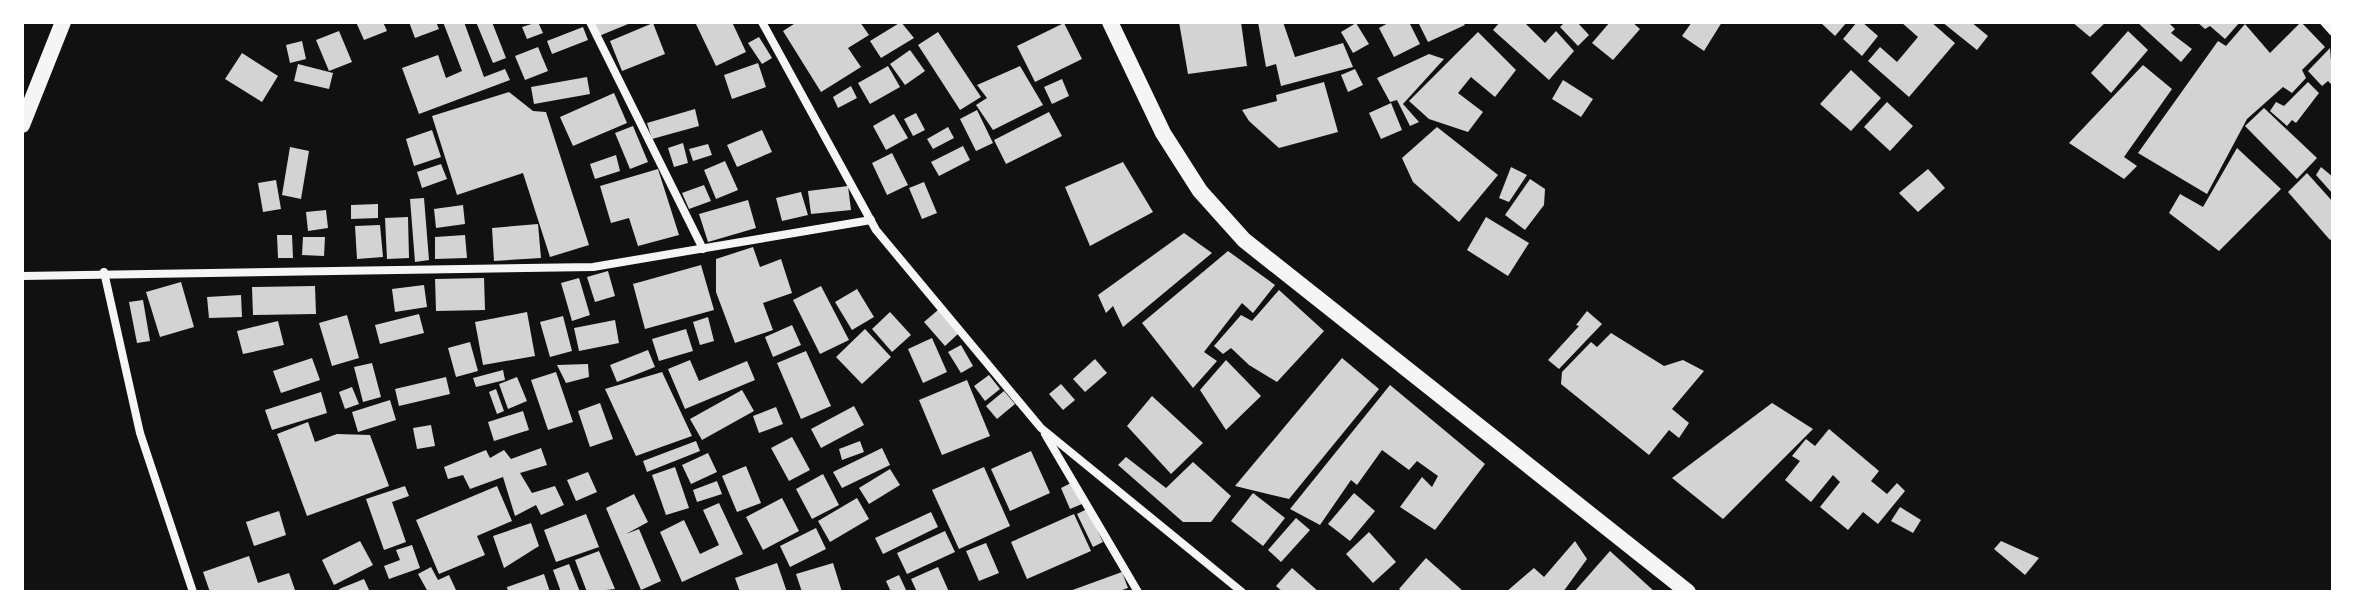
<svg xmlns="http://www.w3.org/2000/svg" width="2355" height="614" font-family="'Alegreya Sans',sans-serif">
  <rect width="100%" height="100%" fill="#111"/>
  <g fill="#d3d3d3">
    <polygon points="356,22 383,22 387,31 364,40"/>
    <polygon points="409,22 436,22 439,29 415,38"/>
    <polygon points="443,22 464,22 484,77 505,69 510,80 419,114 402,68 438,55 446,78 462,71"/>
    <polygon points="476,22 492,22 506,58 493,63"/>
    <polygon points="538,22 543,33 527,39 522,27"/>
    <polygon points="593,22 633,22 599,36"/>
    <polygon points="695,22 732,22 746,52 716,66"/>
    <polygon points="797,22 860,22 869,35 848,48 861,67 821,92 783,31"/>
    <polygon points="901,22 914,38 881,58 870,41"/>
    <polygon points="1179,22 1241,22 1247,66 1188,74"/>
    <polygon points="1258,22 1283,22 1295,57 1343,43 1353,67 1281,86 1276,64 1266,67"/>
    <polygon points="1390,22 1409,22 1420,44 1394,57 1379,28"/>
    <polygon points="1418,22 1462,22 1465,25 1428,42"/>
    <polygon points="1500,22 1524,22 1545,43 1556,31 1574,51 1549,80 1493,30"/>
    <polygon points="1565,22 1577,22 1589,35 1578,46 1560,27"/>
    <polygon points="1610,22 1632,22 1640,29 1613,60 1592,43"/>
    <polygon points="1692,22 1722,22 1704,51 1682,36"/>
    <polygon points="1820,22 1847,22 1835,36"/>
    <polygon points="1857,22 1862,22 1878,36 1862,56 1843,39"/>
    <polygon points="1901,22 1931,22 1955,43 1909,97 1868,61 1880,47 1897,62 1918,37"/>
    <polygon points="1942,22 1971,22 1988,36 1977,50"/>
    <polygon points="2072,22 2106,22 2090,37"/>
    <polygon points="2137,22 2168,22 2175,29 2171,33 2192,49 2181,62"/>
    <polygon points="2197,22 2240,22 2225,39 2210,26 2205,29"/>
    <polygon points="2301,22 2325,47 2302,70 2306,78 2292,93 2283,87 2247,119 2207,194 2138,153 2218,41 2226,46 2245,24 2270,53"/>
    <polygon points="653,23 665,54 622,71 610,41"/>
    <polygon points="1064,23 1082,59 1035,82 1017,46"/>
    <polygon points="1356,23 1369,44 1353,53 1341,32"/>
    <polygon points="583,27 588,40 552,54 547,41"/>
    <polygon points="339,31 352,62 329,71 316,40"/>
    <polygon points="2128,31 2148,50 2111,93 2091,73"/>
    <polygon points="938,32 981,97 960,110 918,45"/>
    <polygon points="1478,32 1516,70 1495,97 1471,77 1458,93 1483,112 1468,132 1429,119 1409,101"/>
    <polygon points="759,37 772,58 762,64 748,43"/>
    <polygon points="302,41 306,59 290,63 286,45"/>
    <polygon points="538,47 548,71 525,80 515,56"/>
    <polygon points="2330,48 2333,86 2328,81 2322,86 2308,71"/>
    <polygon points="910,50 925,71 905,85 890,64"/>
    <polygon points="242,53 278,76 262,102 225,79"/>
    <polygon points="1429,54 1444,59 1403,104 1419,122 1410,126 1397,100 1390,102 1377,78"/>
    <polygon points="758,63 766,87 732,99 724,75"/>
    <polygon points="298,64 333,73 329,89 294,81"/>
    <polygon points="2143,65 2172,89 2124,157 2137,166 2124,179 2069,143"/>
    <polygon points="888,66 900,87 870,104 858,83"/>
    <polygon points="1020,66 1043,105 993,130 976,105 987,98 977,85"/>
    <polygon points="1355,69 1363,85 1348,92 1341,75"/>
    <polygon points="1851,70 1881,98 1851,131 1820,104"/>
    <polygon points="587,77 590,94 534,104 531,87"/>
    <polygon points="1062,79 1069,96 1052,104 1044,87"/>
    <polygon points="1563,80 1593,99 1581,117 1552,99"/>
    <polygon points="1324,82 1338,132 1279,148 1249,121 1242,110 1277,101 1276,95"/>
    <polygon points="2308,82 2319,93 2296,123 2292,120 2287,126 2270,111 2276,102 2284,106"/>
    <polygon points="851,86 857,98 838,108 833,97"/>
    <polygon points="509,92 533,111 546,112 589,245 550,257 523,173 457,195 432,116"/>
    <polygon points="614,93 627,123 573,146 560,117"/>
    <polygon points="1887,102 1913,126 1890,151 1864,127"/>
    <polygon points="1391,103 1402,130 1381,139 1369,113"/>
    <polygon points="2264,108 2317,158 2297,179 2245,126"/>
    <polygon points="695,109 699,126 652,139 647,123"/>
    <polygon points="977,110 993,143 976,151 960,119"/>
    <polygon points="1049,112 1062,136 1006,164 994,140"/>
    <polygon points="916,113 925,130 913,136 904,119"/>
    <polygon points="894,114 908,138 886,150 873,126"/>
    <polygon points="633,126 648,162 630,169 615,133"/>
    <polygon points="948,127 954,138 933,149 927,139"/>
    <polygon points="1437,127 1498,175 1459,222 1413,182 1402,158"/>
    <polygon points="432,130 441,157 414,166 406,139"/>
    <polygon points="762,130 772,152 737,167 727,145"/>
    <polygon points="683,143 688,163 674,167 668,148"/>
    <polygon points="708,144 712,155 693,161 689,149"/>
    <polygon points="963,146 970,160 939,176 931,162"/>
    <polygon points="290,147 309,151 301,199 282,195"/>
    <polygon points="2237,148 2281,189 2219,251 2169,213 2180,194 2203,207"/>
    <polygon points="892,153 908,185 887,195 872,163"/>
    <polygon points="616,155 620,171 595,179 590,164"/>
    <polygon points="725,161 738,190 716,199 704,170"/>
    <polygon points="1123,162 1153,212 1090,246 1065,187"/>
    <polygon points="441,164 447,179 422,188 417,172"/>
    <polygon points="1511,167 1527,175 1509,202 1499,198"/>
    <polygon points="2321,167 2333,177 2333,194 2316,175"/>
    <polygon points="658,169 679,235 638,246 629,218 611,223 600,186"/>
    <polygon points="1928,169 1945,188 1918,212 1899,193"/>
    <polygon points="2307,173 2333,202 2333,238 2330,240 2288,192"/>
    <polygon points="1530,179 1545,189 1544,205 1525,230 1505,215"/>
    <polygon points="276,180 281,209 263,212 258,183"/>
    <polygon points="924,182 937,213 922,219 909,188"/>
    <polygon points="704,185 711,201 689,209 682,193"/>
    <polygon points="848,186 851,210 811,214 808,191"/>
    <polygon points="801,192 808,215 782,221 776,198"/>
    <polygon points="424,198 429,260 415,262 410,199"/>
    <polygon points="748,200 756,228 708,242 699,214"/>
    <polygon points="378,204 378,218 351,219 351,205"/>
    <polygon points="463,205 465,224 436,228 434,209"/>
    <polygon points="326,210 328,228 308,231 306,212"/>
    <polygon points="408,217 409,258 387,259 385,218"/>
    <polygon points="1486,217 1529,243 1508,276 1467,250"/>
    <polygon points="538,224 541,258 494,261 492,228"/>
    <polygon points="380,225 383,257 357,259 355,226"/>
    <polygon points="1184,233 1212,253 1123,327 1113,306 1106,313 1098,295"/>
    <polygon points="277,235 292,235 293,258 278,258"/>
    <polygon points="465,235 467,258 435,259 435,237"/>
    <polygon points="303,237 325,237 324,256 302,255"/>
    <polygon points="753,247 760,267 781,259 792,293 763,303 773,330 735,343 716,292 716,259"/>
    <polygon points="1228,251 1275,285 1253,313 1242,303 1204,352 1217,361 1193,388 1142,323"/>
    <polygon points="701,265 714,310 645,329 633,284"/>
    <polygon points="608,271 615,296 595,302 587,277"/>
    <polygon points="484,278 485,310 436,311 435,279"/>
    <polygon points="579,278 590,315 572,321 561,283"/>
    <polygon points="181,282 194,327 160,337 146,292"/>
    <polygon points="424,285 427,307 395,312 392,289"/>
    <polygon points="315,286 316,314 253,315 252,287"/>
    <polygon points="821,286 849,340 820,354 793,300"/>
    <polygon points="857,289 874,317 852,330 835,302"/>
    <polygon points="1279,290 1324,331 1277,382 1249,365 1231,348 1223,354 1214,346 1241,315 1252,321"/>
    <polygon points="241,295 242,317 209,318 207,297"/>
    <polygon points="143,300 150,341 137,343 129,302"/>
    <polygon points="938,310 959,333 945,346 924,322"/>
    <polygon points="1587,311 1602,324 1559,369 1548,360 1579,326 1576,325"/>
    <polygon points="527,312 535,356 483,365 475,322"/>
    <polygon points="890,312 911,335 892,352 872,329"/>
    <polygon points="419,314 424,333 380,344 375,325"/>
    <polygon points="347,315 359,358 332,366 319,323"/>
    <polygon points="563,316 572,351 550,357 540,322"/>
    <polygon points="708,317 714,341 700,345 693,322"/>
    <polygon points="615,320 619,343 579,351 574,328"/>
    <polygon points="278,321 284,345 243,354 237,331"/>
    <polygon points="792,325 801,345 773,357 765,337"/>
    <polygon points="686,329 693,351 659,361 652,339"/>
    <polygon points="865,329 891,357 862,384 836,357"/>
    <polygon points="1611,333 1664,366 1683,360 1704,371 1672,409 1689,423 1679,438 1669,430 1649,455 1561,384 1562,372 1591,342 1597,347"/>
    <polygon points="932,338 947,372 923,383 908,349"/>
    <polygon points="470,342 478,371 456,377 448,348"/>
    <polygon points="961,345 973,366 961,373 948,352"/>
    <polygon points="648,350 655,367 617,382 610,365"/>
    <polygon points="806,351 831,406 801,419 777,363"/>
    <polygon points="312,358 320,380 281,393 273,371"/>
    <polygon points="1342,358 1379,389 1289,499 1235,486"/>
    <polygon points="1095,359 1107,373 1085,392 1073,379"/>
    <polygon points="690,360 699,381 747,361 755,380 685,409 668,369"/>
    <polygon points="1226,360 1261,396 1226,430 1200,390"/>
    <polygon points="372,363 381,397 363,402 354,367"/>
    <polygon points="588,364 589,377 566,383 557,365"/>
    <polygon points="503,370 505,380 476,387 473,378"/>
    <polygon points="556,372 573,422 548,430 531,380"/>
    <polygon points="662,372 692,436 636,456 605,389"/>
    <polygon points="989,375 1000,389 985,401 974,386"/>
    <polygon points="446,377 450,394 399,406 395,389"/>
    <polygon points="517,377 527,401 508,409 499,384"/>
    <polygon points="967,380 990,436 942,455 919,400"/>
    <polygon points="1061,384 1075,400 1063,410 1049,394"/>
    <polygon points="1390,385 1485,464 1435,530 1400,507 1422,477 1432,487 1438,476 1417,461 1409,470 1382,450 1357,485 1351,480 1320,525 1290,509"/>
    <polygon points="352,387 359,404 345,409 339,392"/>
    <polygon points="496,389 504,411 497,414 489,392"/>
    <polygon points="742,390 754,411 702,440 690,419"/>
    <polygon points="1004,391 1015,404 997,419 986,406"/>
    <polygon points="321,392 327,413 272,430 265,410"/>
    <polygon points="1152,396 1203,443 1171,474 1127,426"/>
    <polygon points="390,400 396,420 358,432 352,412"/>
    <polygon points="600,403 613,439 590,447 578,411"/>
    <polygon points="1772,403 1813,429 1723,519 1672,478"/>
    <polygon points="854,406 864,425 821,448 811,429"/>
    <polygon points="776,407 783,424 759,433 753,416"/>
    <polygon points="523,411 529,430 494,441 488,422"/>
    <polygon points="308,422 315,442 337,434 370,435 389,486 307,516 277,434"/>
    <polygon points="431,425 435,446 417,449 413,428"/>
    <polygon points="1829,429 1879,471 1871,481 1887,494 1897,483 1905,491 1878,524 1863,512 1848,530 1820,507 1840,482 1833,475 1811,502 1785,480 1800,461 1792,456 1806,439 1815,446"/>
    <polygon points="792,437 810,470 789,481 771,448"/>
    <polygon points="696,441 700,451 647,472 643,461"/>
    <polygon points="860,441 864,452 842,460 839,449"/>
    <polygon points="541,448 547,465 520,473 532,493 555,486 564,505 541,515 536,505 515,516 503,477 470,489 463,475 448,479 444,467 486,450 490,458 504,450 511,459"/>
    <polygon points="882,448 890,465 842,488 833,472"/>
    <polygon points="1031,451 1050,493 1010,511 991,469"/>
    <polygon points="708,453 717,472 691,484 682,465"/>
    <polygon points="1126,457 1166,488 1193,462 1231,496 1211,522 1183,522 1118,465"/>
    <polygon points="746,466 761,503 737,512 722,476"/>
    <polygon points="675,467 689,508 666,515 652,475"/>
    <polygon points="984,467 1010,526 959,549 932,490"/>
    <polygon points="890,469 900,485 869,504 859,488"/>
    <polygon points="588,472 597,492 576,501 567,480"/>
    <polygon points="823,474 839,505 812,519 796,489"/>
    <polygon points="717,481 722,494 697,502 693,490"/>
    <polygon points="1073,482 1082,504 1070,509 1061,488"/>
    <polygon points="405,486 409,496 392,502 406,542 384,550 366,499"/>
    <polygon points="497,486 512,521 477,536 485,555 439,574 416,520"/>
    <polygon points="1253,493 1285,518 1263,546 1231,521"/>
    <polygon points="1354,493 1375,511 1350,541 1328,524"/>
    <polygon points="634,494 648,522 626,534 639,529 661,581 641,590 606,508"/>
    <polygon points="782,498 799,531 763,550 746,517"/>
    <polygon points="857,498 869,519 830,542 818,521"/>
    <polygon points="719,503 743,554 682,582 660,532 684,520 700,554 719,545 703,510"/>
    <polygon points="1900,507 1921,520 1913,533 1891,521"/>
    <polygon points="1087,509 1103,542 1093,547 1077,514"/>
    <polygon points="279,511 286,535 254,546 246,522"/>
    <polygon points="931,512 938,527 883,554 875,538"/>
    <polygon points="586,514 599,547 556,562 544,530"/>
    <polygon points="1074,514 1091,551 1027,579 1011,542"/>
    <polygon points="1296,518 1310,530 1281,562 1268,550"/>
    <polygon points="531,523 539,546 504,568 493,536"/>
    <polygon points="816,528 826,549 790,567 780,546"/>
    <polygon points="945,531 955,552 907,574 897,553"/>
    <polygon points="1369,532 1396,562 1373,583 1346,554"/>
    <polygon points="360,541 373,565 334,585 322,560"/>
    <polygon points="1575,541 1587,559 1563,592 1506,592 1534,568 1544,577"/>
    <polygon points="2001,541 2039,558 2025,575 1994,549"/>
    <polygon points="986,543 999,573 979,581 966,551"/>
    <polygon points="412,545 420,568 389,579 384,566 400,560 396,550"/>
    <polygon points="599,551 615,589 587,592 575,560"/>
    <polygon points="1610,551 1655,592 1574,592"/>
    <polygon points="249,556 258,583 289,573 295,590 210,592 203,572"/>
    <polygon points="1426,558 1464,592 1403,592 1399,589"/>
    <polygon points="777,563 787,592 740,592 735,578"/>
    <polygon points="833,563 842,592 802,592 796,574"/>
    <polygon points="569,564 580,592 561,592 553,570"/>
    <polygon points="431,567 438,580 449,575 456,590 428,592 418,574"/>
    <polygon points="938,567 949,592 917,592 911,579"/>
    <polygon points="1292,568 1319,592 1283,592 1276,586"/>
    <polygon points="1122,572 1128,588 1116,592 1067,592"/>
    <polygon points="544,574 550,592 508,592 507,587"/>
    <polygon points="899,575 907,592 891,592 886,581"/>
    <polygon points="364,579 370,592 341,592 339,589"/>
  </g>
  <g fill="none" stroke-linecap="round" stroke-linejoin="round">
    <g stroke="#f5f5f5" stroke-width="8">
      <polyline points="590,22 703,249"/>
      <polyline points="762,22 876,230 1041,428 1242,592"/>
      <polyline points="2324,22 2333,32"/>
      <polyline points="104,272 140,433 193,592"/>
      <polyline points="22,276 593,267 871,220"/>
      <polyline points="1045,434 1138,592"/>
    </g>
    <g stroke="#f5f5f5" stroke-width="16">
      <polyline points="1110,22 1163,133 1200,191 1244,240 1688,592"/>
      <polyline points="22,125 63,22"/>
    </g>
  </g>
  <rect width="2355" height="614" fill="none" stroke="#ffffff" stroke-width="48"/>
</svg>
